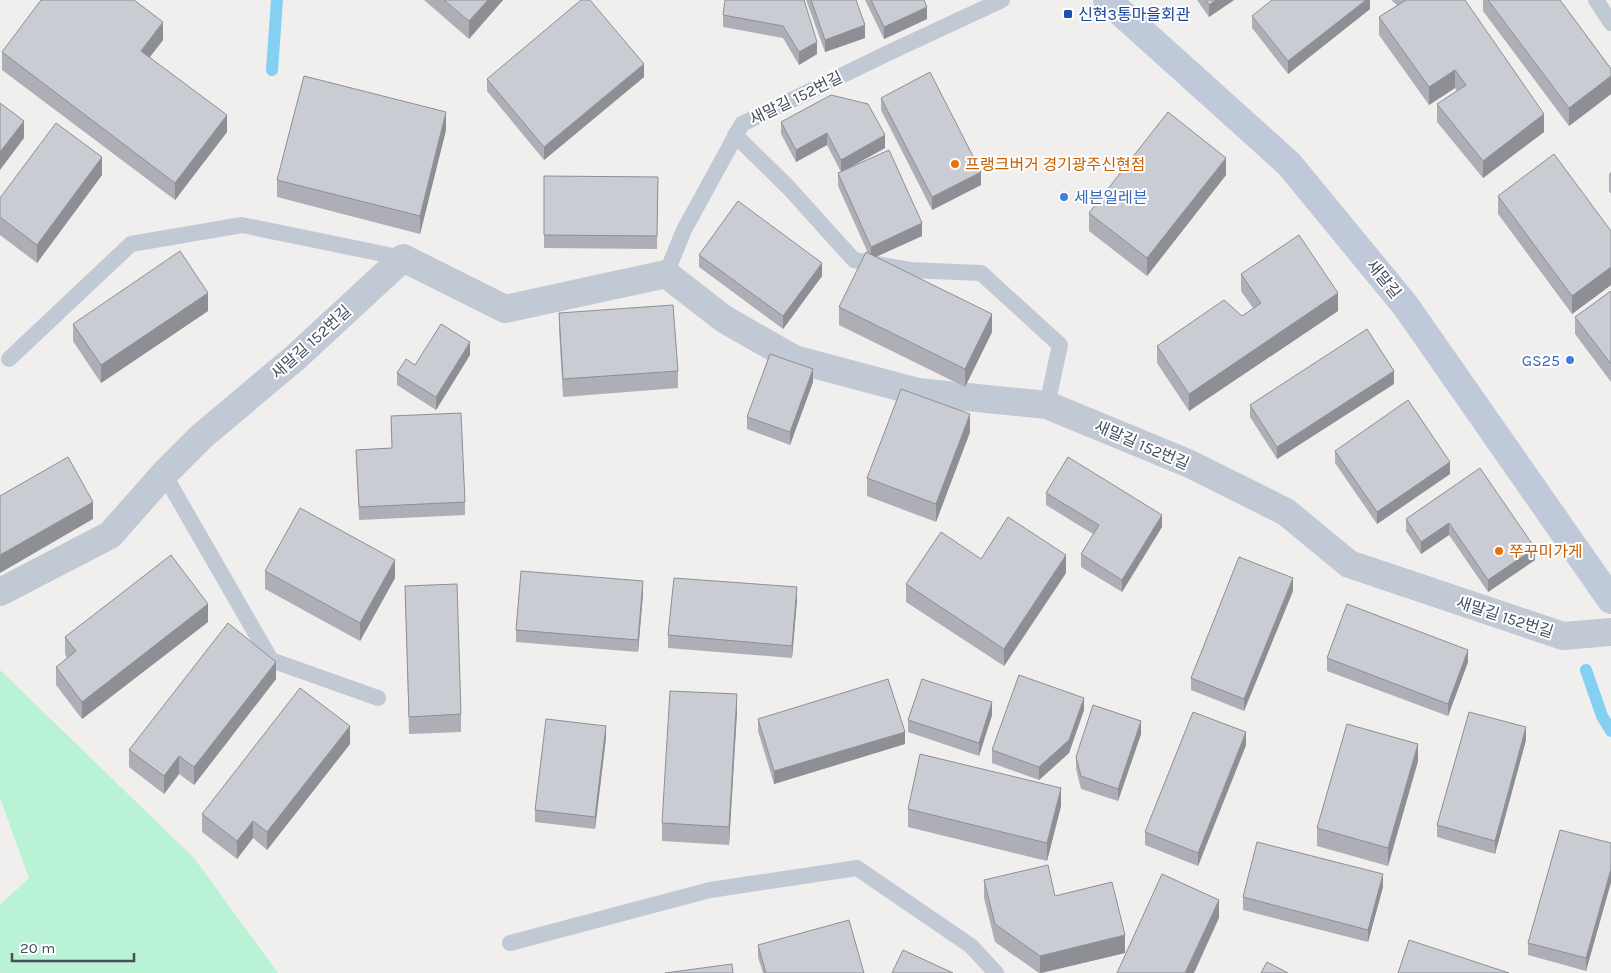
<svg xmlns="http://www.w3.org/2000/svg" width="1611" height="973" font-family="Karla,'Noto Sans KR',sans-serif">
  <rect width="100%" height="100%" fill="#f1eeee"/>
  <polygon fill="#b9f2d5" points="0,670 194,858 278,973 0,973 0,905 29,878 0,798"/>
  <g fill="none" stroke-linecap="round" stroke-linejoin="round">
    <g stroke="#83d0f2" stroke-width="12">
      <polyline points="272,70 277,0"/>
      <polyline points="1586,670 1602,716 1611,731"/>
    </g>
    <g stroke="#c1c9d5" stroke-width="16">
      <polyline points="1596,0 1611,23"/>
      <polyline points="735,135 788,187 854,260 910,270 981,273 1060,345 1047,405"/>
      <polyline points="666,274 684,230 742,124 886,54 1002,0"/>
      <polyline points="9,359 131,244 242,225 403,258"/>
      <polyline points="164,474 271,660 378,698"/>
      <polyline points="510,943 710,890 857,868 971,946 996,973"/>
    </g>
    <polyline stroke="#c1c9d5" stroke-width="28" points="0,592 110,535 164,474 202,436 296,357 403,258 505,309 666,274 724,319 794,359 918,392 1047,405 1190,464 1286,512 1349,564 1563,636 1611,632"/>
    <polyline stroke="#bfc9d9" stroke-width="28" points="1107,0 1289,164 1405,305 1611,600"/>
  </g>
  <g fill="#aeafb6">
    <polygon points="424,0 503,0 469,39"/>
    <polygon points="804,0 817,54 799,65 783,38 723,27 723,15"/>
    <polygon points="806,0 856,0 865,38 825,52"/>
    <polygon points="865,0 924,0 927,19 884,39"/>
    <polygon points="1197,0 1234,0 1209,17"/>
    <polygon points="1370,0 1370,9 1288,74 1252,28 1252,16"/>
    <polygon points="1391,0 1465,0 1544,132 1483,178 1437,122 1437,104 1457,91 1455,88 1429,105 1379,35 1379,17 1397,5"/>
    <polygon points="1483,0 1560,0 1611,69 1611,94 1569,126 1483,11"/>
    <polygon points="163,40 150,57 227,132 175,200 2,70 2,52"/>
    <polygon points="644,77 544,160 487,91 487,79"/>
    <polygon points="881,98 981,185 932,210 881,110"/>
    <polygon points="781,122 885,148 844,171 922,236 876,257 992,332 965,387 839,325 839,307 868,253 838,186 838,173 841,172 827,145 796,162 781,134"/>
    <polygon points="446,130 420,234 277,197 277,180"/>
    <polygon points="1611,172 1611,194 1609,191 1609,174"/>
    <polygon points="102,175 37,263 0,235 0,198"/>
    <polygon points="1226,175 1147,276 1089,231 1089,213"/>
    <polygon points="544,176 658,177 657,249 544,248"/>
    <polygon points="1498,196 1611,231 1611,285 1572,314 1498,214"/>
    <polygon points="699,255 822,276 783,329 699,267"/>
    <polygon points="1241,274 1338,311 1189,411 1157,363 1157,346 1242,316 1253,308 1241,291"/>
    <polygon points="1611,291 1611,382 1575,334 1575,317"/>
    <polygon points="208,311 101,383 73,341 73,324"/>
    <polygon points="559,313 678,371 678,388 563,397 559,331"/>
    <polygon points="470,355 436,410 397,385 397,373"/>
    <polygon points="813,382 790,445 747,429 747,417"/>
    <polygon points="1394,384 1277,459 1250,417 1250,405"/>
    <polygon points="391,416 465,502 465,515 359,520 356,450 392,448"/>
    <polygon points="970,432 936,522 867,496 867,478"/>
    <polygon points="1335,451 1450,474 1377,524 1335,463"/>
    <polygon points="1480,468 1535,560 1488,592 1449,535 1421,554 1406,531 1406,519"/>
    <polygon points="1046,493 1162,527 1122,592 1081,567 1081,554 1093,534 1046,505"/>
    <polygon points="981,559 1066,573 1004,666 906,602 906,584"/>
    <polygon points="265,571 395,578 360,641 265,589"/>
    <polygon points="405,586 461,714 461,732 409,734"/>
    <polygon points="1293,591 1244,711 1191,690 1191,678"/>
    <polygon points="643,594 638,652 516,642 516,630"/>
    <polygon points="797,600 792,658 668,648 668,635"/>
    <polygon points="208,622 82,719 56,685 56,667 67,658 65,654 65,637"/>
    <polygon points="1327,658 1468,662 1448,716 1327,671"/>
    <polygon points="276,679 194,785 179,774 164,794 129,767 129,750"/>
    <polygon points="1084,710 1069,753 1039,780 992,763 992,750"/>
    <polygon points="737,712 729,845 662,841 662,823"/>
    <polygon points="992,715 979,756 908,732 908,720"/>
    <polygon points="758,719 905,744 774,784 758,731"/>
    <polygon points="1141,734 1118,801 1081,789 1076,769 1076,757"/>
    <polygon points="606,738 595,829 535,822 535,810"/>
    <polygon points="1526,740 1495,854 1437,837 1437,825"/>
    <polygon points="350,744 267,850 253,838 237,859 202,832 202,814"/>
    <polygon points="1246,745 1198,866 1145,845 1145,832"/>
    <polygon points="1418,761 1388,866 1317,846 1317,828"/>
    <polygon points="1061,806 1047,861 908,827 908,809"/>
    <polygon points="1611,843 1611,882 1586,971 1528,955 1528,943"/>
    <polygon points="984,880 1125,953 1042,973 1039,973 995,942 984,898"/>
    <polygon points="1383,887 1368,942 1243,910 1243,897"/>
    <polygon points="758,945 864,973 763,973 758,957"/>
  </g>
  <g fill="#8d8f94">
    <polygon points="488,0 503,0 469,39 469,21"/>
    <polygon points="1216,0 1234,0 1209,17 1209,5"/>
    <polygon points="1366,0 1370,0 1370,9 1288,74 1288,61"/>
    <polygon points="927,7 927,19 884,39 884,27"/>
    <polygon points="163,22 163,40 141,68 141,51"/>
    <polygon points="865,25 865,38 825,52 825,40"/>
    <polygon points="817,42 817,54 799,65 799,52"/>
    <polygon points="644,64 644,77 544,160 544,147"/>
    <polygon points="1455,70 1455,88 1429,105 1429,87"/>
    <polygon points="1611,76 1611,94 1569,126 1569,108"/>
    <polygon points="446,112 446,130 420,234 420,216"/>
    <polygon points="1544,114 1544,132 1483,178 1483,161"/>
    <polygon points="227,115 227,132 175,200 175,183"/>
    <polygon points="24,121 24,138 0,170 0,152"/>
    <polygon points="827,133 827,145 796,162 796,150"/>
    <polygon points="885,135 885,148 841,172 841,160"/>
    <polygon points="102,157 102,175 37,263 37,245"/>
    <polygon points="1226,158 1226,175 1147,276 1147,258"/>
    <polygon points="981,172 981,185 932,210 932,197"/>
    <polygon points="922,223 922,236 871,259 871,247"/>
    <polygon points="822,263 822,276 783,329 783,316"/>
    <polygon points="1611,267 1611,285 1572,314 1572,296"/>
    <polygon points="208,293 208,311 101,383 101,365"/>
    <polygon points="1338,293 1338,311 1189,411 1189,394"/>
    <polygon points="992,314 992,332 965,387 965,369"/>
    <polygon points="470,342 470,355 436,410 436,397"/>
    <polygon points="813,369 813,382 790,445 790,432"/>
    <polygon points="1394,371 1394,384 1277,459 1277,447"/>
    <polygon points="970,414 970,432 936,522 936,504"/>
    <polygon points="1450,462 1450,474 1377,524 1377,512"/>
    <polygon points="93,502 93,519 0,573 0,555"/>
    <polygon points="1162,515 1162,527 1122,592 1122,580"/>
    <polygon points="1449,523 1449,535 1421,554 1421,542"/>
    <polygon points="1535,548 1535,560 1488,592 1488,580"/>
    <polygon points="1066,555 1066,573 1004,666 1004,649"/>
    <polygon points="395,560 395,578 360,641 360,623"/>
    <polygon points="1293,578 1293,591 1244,711 1244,699"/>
    <polygon points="643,581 643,594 638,652 638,640"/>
    <polygon points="797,587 797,600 792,658 792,646"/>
    <polygon points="208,604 208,622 82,719 82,702"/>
    <polygon points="1468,650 1468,662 1448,716 1448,704"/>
    <polygon points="276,662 276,679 194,785 194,767"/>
    <polygon points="737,694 737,712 729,845 729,827"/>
    <polygon points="1084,698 1084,710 1069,753 1039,780 1039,767"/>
    <polygon points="992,702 992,715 979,756 979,743"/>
    <polygon points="1141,721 1141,734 1118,801 1118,789"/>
    <polygon points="350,726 350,744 267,850 267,832"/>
    <polygon points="606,726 606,738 595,829 595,817"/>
    <polygon points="1526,727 1526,740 1495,854 1495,841"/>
    <polygon points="905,732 905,744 774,784 774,771"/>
    <polygon points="1246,732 1246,745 1198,866 1198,853"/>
    <polygon points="1418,744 1418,761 1388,866 1388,848"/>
    <polygon points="179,756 179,774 164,794 164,776"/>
    <polygon points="1061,788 1061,806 1047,861 1047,843"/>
    <polygon points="253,821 253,838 237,859 237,841"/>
    <polygon points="1611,869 1611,882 1586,971 1586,958"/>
    <polygon points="1383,874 1383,887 1368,942 1368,930"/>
    <polygon points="1219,900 1219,918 1194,973 1185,973"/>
    <polygon points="1125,935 1125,953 1040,973 1040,956"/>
  </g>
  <g fill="#caccd4" stroke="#8d8f94">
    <polygon points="41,0 134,0 163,22 141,51 227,115 175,183 2,52"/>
    <polygon points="444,0 488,0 469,21"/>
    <polygon points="581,0 590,0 644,64 544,147 487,79"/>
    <polygon points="725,0 804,0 817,42 799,52 783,26 723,15"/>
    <polygon points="811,0 856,0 865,25 825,40"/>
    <polygon points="871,0 924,0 927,7 884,27"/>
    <polygon points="1206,0 1216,0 1209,5"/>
    <polygon points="1272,0 1366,0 1288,61 1252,16"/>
    <polygon points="1406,0 1465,0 1544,114 1483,161 1437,104 1466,85 1455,70 1429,87 1379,17"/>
    <polygon points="1488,0 1560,0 1611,69 1611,76 1569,108"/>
    <polygon points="930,72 981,172 932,197 881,98"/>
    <polygon points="304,76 446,112 420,216 277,180"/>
    <polygon points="831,95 868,104 885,135 841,160 827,133 796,150 781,122"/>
    <polygon points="0,103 24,121 0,152"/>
    <polygon points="1168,112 1226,158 1147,258 1089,213"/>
    <polygon points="56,123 102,157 37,245 0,217 0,198"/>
    <polygon points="889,150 922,223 871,247 838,173"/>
    <polygon points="1554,154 1611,231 1611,267 1572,296 1498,196"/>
    <polygon points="544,176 658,177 657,236 544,235"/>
    <polygon points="738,201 822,263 783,316 699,255"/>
    <polygon points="1299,235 1338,293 1189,394 1157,346 1224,300 1242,316 1261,303 1241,274"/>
    <polygon points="180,251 208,293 101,365 73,324"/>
    <polygon points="866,252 992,314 965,369 839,307"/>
    <polygon points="1611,291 1611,364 1575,317"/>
    <polygon points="673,305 678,371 563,379 559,313"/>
    <polygon points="441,324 470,342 436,397 397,373 406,359 415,365"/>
    <polygon points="1367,329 1394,371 1277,447 1250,405"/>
    <polygon points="770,354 813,369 790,432 747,417"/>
    <polygon points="901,389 970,414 936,504 867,478"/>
    <polygon points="1408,400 1450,462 1377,512 1335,451"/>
    <polygon points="461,413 465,502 359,507 356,450 392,448 391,416"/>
    <polygon points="68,457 93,502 0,555 0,496"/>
    <polygon points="1068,457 1162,515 1122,580 1081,554 1099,525 1046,493"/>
    <polygon points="1480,468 1535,548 1488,580 1449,523 1421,542 1406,519"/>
    <polygon points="300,508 395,560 360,623 265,571"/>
    <polygon points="1008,517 1066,555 1004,649 906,584 941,532 981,559"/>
    <polygon points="171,555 208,604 82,702 56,667 76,651 65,637"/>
    <polygon points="1239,557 1293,578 1244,699 1191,678"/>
    <polygon points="521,571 643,581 638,640 516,630"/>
    <polygon points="674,578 797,587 792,646 668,635"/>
    <polygon points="457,584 461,714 409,717 405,586"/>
    <polygon points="1347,604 1468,650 1448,704 1327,658"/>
    <polygon points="228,623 276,662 194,767 179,756 164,776 129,750"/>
    <polygon points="1019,675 1084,698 1069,740 1039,767 992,750"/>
    <polygon points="888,679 905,732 774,771 758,719"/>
    <polygon points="922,679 992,702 979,743 908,720"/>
    <polygon points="300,688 350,726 267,832 253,821 237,841 202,814"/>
    <polygon points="670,691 737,694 729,827 662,823"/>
    <polygon points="1093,705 1141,721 1118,789 1081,776 1076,757"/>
    <polygon points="1193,712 1246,732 1198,853 1145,832"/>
    <polygon points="1469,712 1526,727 1495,841 1437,825"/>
    <polygon points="546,719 606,726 595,817 535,810"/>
    <polygon points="1347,724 1418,744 1388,848 1317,828"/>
    <polygon points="920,754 1061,788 1047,843 908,809"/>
    <polygon points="1560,830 1611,843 1611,869 1586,958 1528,943"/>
    <polygon points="1257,842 1383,874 1368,930 1243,897"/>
    <polygon points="1048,865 1055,896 1112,882 1125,935 1040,956 995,924 984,880"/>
    <polygon points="1162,874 1219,900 1185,973 1117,973"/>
    <polygon points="849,920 864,973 766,973 758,945"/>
    <polygon points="1409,940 1509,973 1398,973"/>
    <polygon points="903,950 953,973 892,973"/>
    <polygon points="1267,962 1288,973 1261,973"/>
    <polygon points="732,964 733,973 665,973"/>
  </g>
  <rect fill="#1a4fb4" stroke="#fff" stroke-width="2" x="1063" y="9" width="10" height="10" rx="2.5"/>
  <g fill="#e8710a" stroke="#fff" stroke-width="2">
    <circle cx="955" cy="164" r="5"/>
    <circle cx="1499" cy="551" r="5"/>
  </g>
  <g fill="#3f7fe0" stroke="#fff" stroke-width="2">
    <circle cx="1064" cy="197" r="5"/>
    <circle cx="1570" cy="360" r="5"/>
  </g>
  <g text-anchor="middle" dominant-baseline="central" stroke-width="4" stroke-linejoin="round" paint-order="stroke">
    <g font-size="16" fill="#164399" stroke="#fff" text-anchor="start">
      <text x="1078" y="14">신현3통마을회관</text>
    </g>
    <g font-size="16" fill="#454f5d" stroke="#fff">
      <text transform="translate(796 98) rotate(-26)">새말길 152번길</text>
      <text transform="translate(1384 279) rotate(51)">새말길</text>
      <text transform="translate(311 342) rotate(-42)">새말길 152번길</text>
      <text transform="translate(1142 445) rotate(23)">새말길 152번길</text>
      <text transform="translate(1505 617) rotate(18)">새말길 152번길</text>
    </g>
    <g font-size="16" fill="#c56008" stroke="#fff" text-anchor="start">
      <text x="965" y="164">프랭크버거 경기광주신현점</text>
      <text x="1509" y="551">쭈꾸미가게</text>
    </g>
    <g font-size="16" fill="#366cbe" stroke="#fff" text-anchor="start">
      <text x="1074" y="197">세븐일레븐</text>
      <text x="1560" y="360" text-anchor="end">GS25</text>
    </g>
  </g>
  <path d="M12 953v8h122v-8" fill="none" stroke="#454f5d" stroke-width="2.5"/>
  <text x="20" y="953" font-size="15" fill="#454f5d" stroke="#ffffff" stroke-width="4" paint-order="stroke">20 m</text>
</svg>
